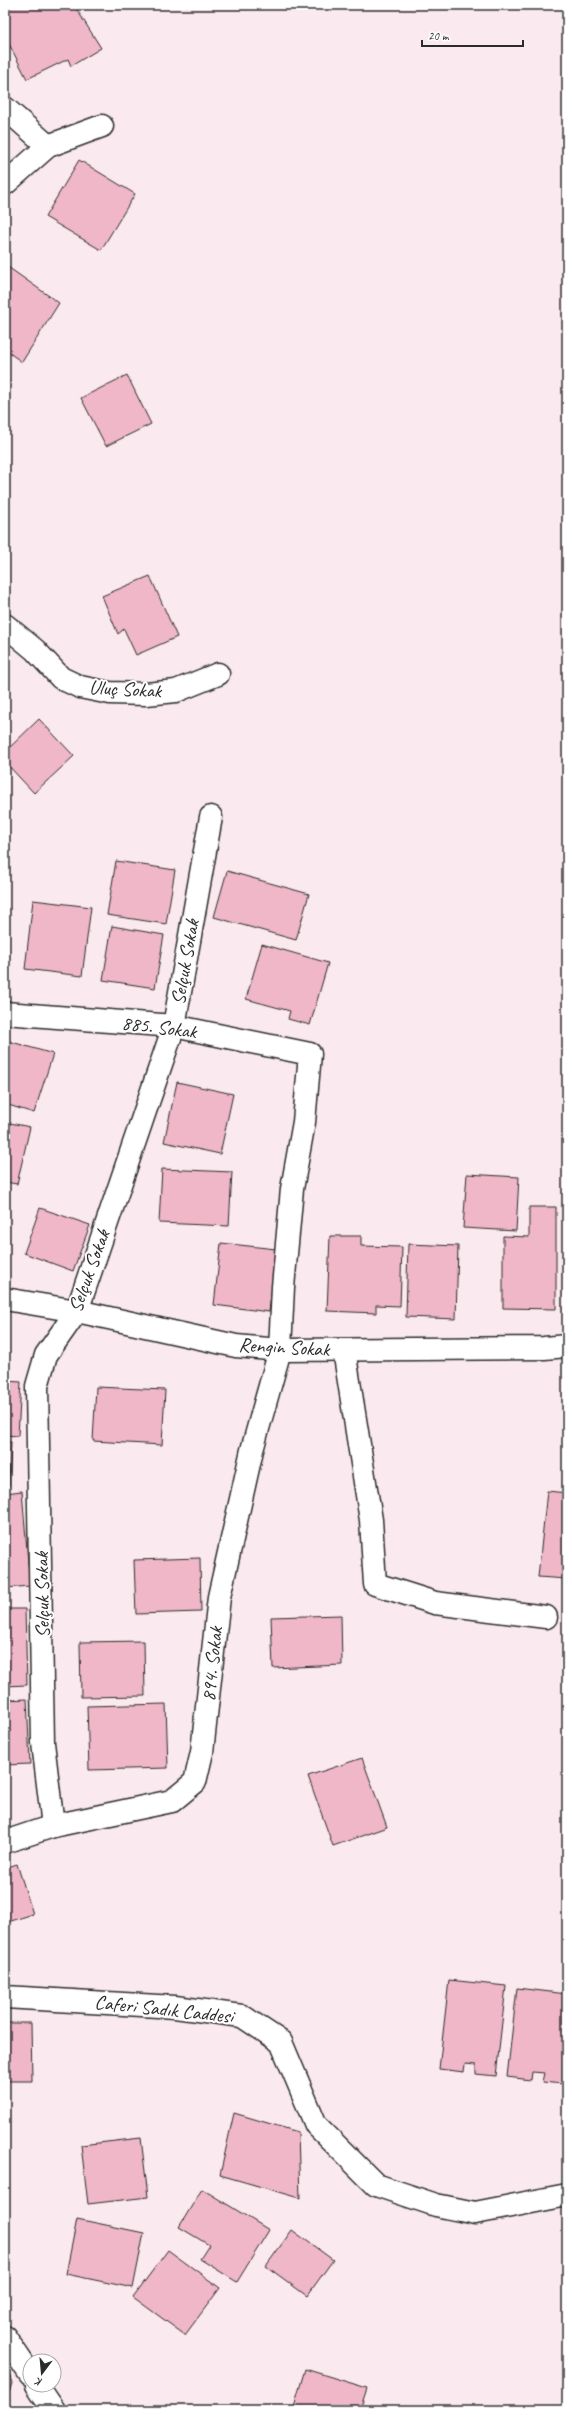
<svg xmlns="http://www.w3.org/2000/svg" width="572" height="2415" font-family="Caveat,sans-serif">
  <rect width="100%" height="100%" fill="#fae9ee"/>
  <filter id="ink" filterUnits="userSpaceOnUse"><feTurbulence type="fractalNoise" baseFrequency=".025" numOctaves="2"/><feDisplacementMap in="SourceGraphic" scale="8" xChannelSelector="R" yChannelSelector="G"/><feConvolveMatrix kernelMatrix="1 2 1 2 8 2 1 2 1" color-interpolation-filters="sRGB"/></filter>
  <g filter="url(#ink)">
    <g fill="#f0b7c8" stroke="#2b2b2b">
      <polygon points="11,5 74,5 101,48 71,66 68,59 27,79 5,36 5,8"/>
      <polygon points="79,160 135,194 101,250 45,217"/>
      <polygon points="5,265 59,303 22,362 5,350"/>
      <polygon points="127,375 151,424 106,446 81,398"/>
      <polygon points="150,576 177,637 136,655 124,629 118,634 102,596"/>
      <polygon points="39,719 74,756 34,793 5,762 5,752"/>
      <polygon points="116,861 175,870 166,924 107,915"/>
      <polygon points="227,871 309,894 296,940 214,917"/>
      <polygon points="33,900 91,907 82,976 25,969"/>
      <polygon points="112,926 164,935 155,988 103,980"/>
      <polygon points="262,944 328,963 310,1025 288,1019 290,1011 246,999"/>
      <polygon points="5,1040 53,1054 34,1113 5,1104"/>
      <polygon points="177,1082 233,1094 220,1154 164,1142"/>
      <polygon points="5,1122 30,1127 17,1184 5,1182"/>
      <polygon points="162,1169 232,1172 229,1226 159,1223"/>
      <polygon points="467,1174 519,1177 516,1231 463,1228"/>
      <polygon points="529,1207 556,1207 556,1309 503,1308 503,1236 529,1237"/>
      <polygon points="40,1208 90,1225 73,1271 24,1253"/>
      <polygon points="330,1236 361,1236 361,1246 402,1247 400,1306 376,1305 376,1313 327,1311"/>
      <polygon points="221,1243 276,1249 269,1312 214,1305"/>
      <polygon points="408,1244 458,1246 456,1319 406,1317"/>
      <polygon points="5,1381 21,1382 18,1436 5,1435"/>
      <polygon points="96,1387 165,1390 162,1445 93,1441"/>
      <polygon points="5,1442 11,1442 9,1486 5,1486"/>
      <polygon points="22,1491 30,1586 5,1588 5,1493"/>
      <polygon points="547,1491 567,1493 567,1579 538,1577"/>
      <polygon points="200,1558 201,1612 136,1614 134,1560"/>
      <polygon points="5,1609 25,1609 27,1685 5,1686"/>
      <polygon points="341,1615 342,1665 273,1668 271,1617"/>
      <polygon points="144,1641 145,1696 81,1697 80,1642"/>
      <polygon points="27,1699 30,1764 5,1765 5,1700"/>
      <polygon points="166,1704 168,1768 89,1770 87,1706"/>
      <polygon points="362,1758 387,1827 333,1846 308,1776"/>
      <polygon points="17,1864 33,1914 5,1923 5,1868"/>
      <polygon points="449,1980 506,1986 496,2076 476,2074 476,2065 465,2064 464,2072 439,2069"/>
      <polygon points="517,1988 567,1994 567,2051 563,2084 543,2082 545,2073 532,2072 531,2080 507,2077"/>
      <polygon points="5,2023 31,2023 32,2081 5,2081"/>
      <polygon points="234,2113 298,2132 300,2198 220,2175"/>
      <polygon points="141,2138 148,2197 88,2204 81,2145"/>
      <polygon points="202,2189 269,2230 237,2282 200,2259 209,2245 179,2227"/>
      <polygon points="77,2219 144,2233 133,2288 66,2274"/>
      <polygon points="292,2230 333,2260 307,2296 266,2266"/>
      <polygon points="168,2250 220,2288 185,2335 133,2297"/>
      <polygon points="5,2362 12,2383 5,2406"/>
      <polygon points="305,2369 367,2388 360,2410 293,2410"/>
    </g>
    <g fill="none" stroke-linecap="round" stroke-linejoin="round">
      <defs>
        <g id="minor">
          <polyline points="5,108 48,146"/>
          <polyline points="5,184 48,146 102,126"/>
          <polyline points="5,625 35,650 61,678 80,687 110,693 146,694 176,691 218,674"/>
          <polyline points="5,1013 174,1026 310,1054 304,1122 292,1189 283,1287 280,1350 252,1450 219,1597 202,1752 195,1782 172,1801 53,1826 5,1842"/>
          <polyline points="5,1299 77,1311 236,1346 280,1350 544,1348 567,1346"/>
          <polyline points="344,1350 371,1520 375,1584 435,1603 546,1617"/>
          <polyline points="53,1826 43,1743 37,1386 46,1355 77,1311 174,1026 211,817"/>
          <polyline points="5,1997 175,2007 242,2016 281,2042 316,2125 376,2185 436,2205 475,2213 567,2195"/>
          <polyline points="5,2337 30,2374"/>
          <polyline points="37,2385 54,2410"/>
        </g>
      </defs>
      <use href="#minor" stroke="#2b2b2b" stroke-width="25"/>
      <use href="#minor" stroke="#fff" stroke-width="22"/>
    </g>
  </g>
  <g text-anchor="middle" dominant-baseline="central" stroke-width="4" stroke-linejoin="round" paint-order="stroke">
    <g font-size="20" fill="#2b2b2b" stroke="#fff">
      <text transform="translate(125 689) rotate(3)">Uluç Sokak</text>
      <text transform="translate(185 962) rotate(-80)">Selçuk Sokak</text>
      <text transform="translate(159 1027) rotate(7)">885. Sokak</text>
      <text transform="translate(89 1271) rotate(-70)">Selçuk Sokak</text>
      <text transform="translate(284 1347) rotate(3)">Rengin Sokak</text>
      <text transform="translate(42 1595) rotate(-91)">Selçuk Sokak</text>
      <text transform="translate(212 1664) rotate(-84)">894. Sokak</text>
      <text transform="translate(164 2009) rotate(6)">Caferi Sadık Caddesi</text>
    </g>
  </g>
  <rect width="572" height="2415" fill="none" stroke="#fff" stroke-width="20"/>
  <rect x="10" y="10" width="552" height="2395" fill="none" stroke="#2b2b2b" stroke-width="1.5" filter="url(#ink)"/>
  <g transform="translate(42 2373) rotate(196)"><circle r="19" fill="#ffffff" stroke="#aaaaaa"/>
  <path d="M0-3L7 15L0 10L-7 15Z" fill="#2b2b2b"/>
  <text y="-6" font-size="11" font-weight="bold" text-anchor="middle" fill="#2b2b2b">K</text>
  </g>
  <path d="M422 40v6h101v-6" fill="none" stroke="#2b2b2b" stroke-width="2"/>
  <text x="428" y="40" font-size="12" fill="#2b2b2b" stroke="#ffffff" stroke-width="3" paint-order="stroke">20 m</text>
</svg>
